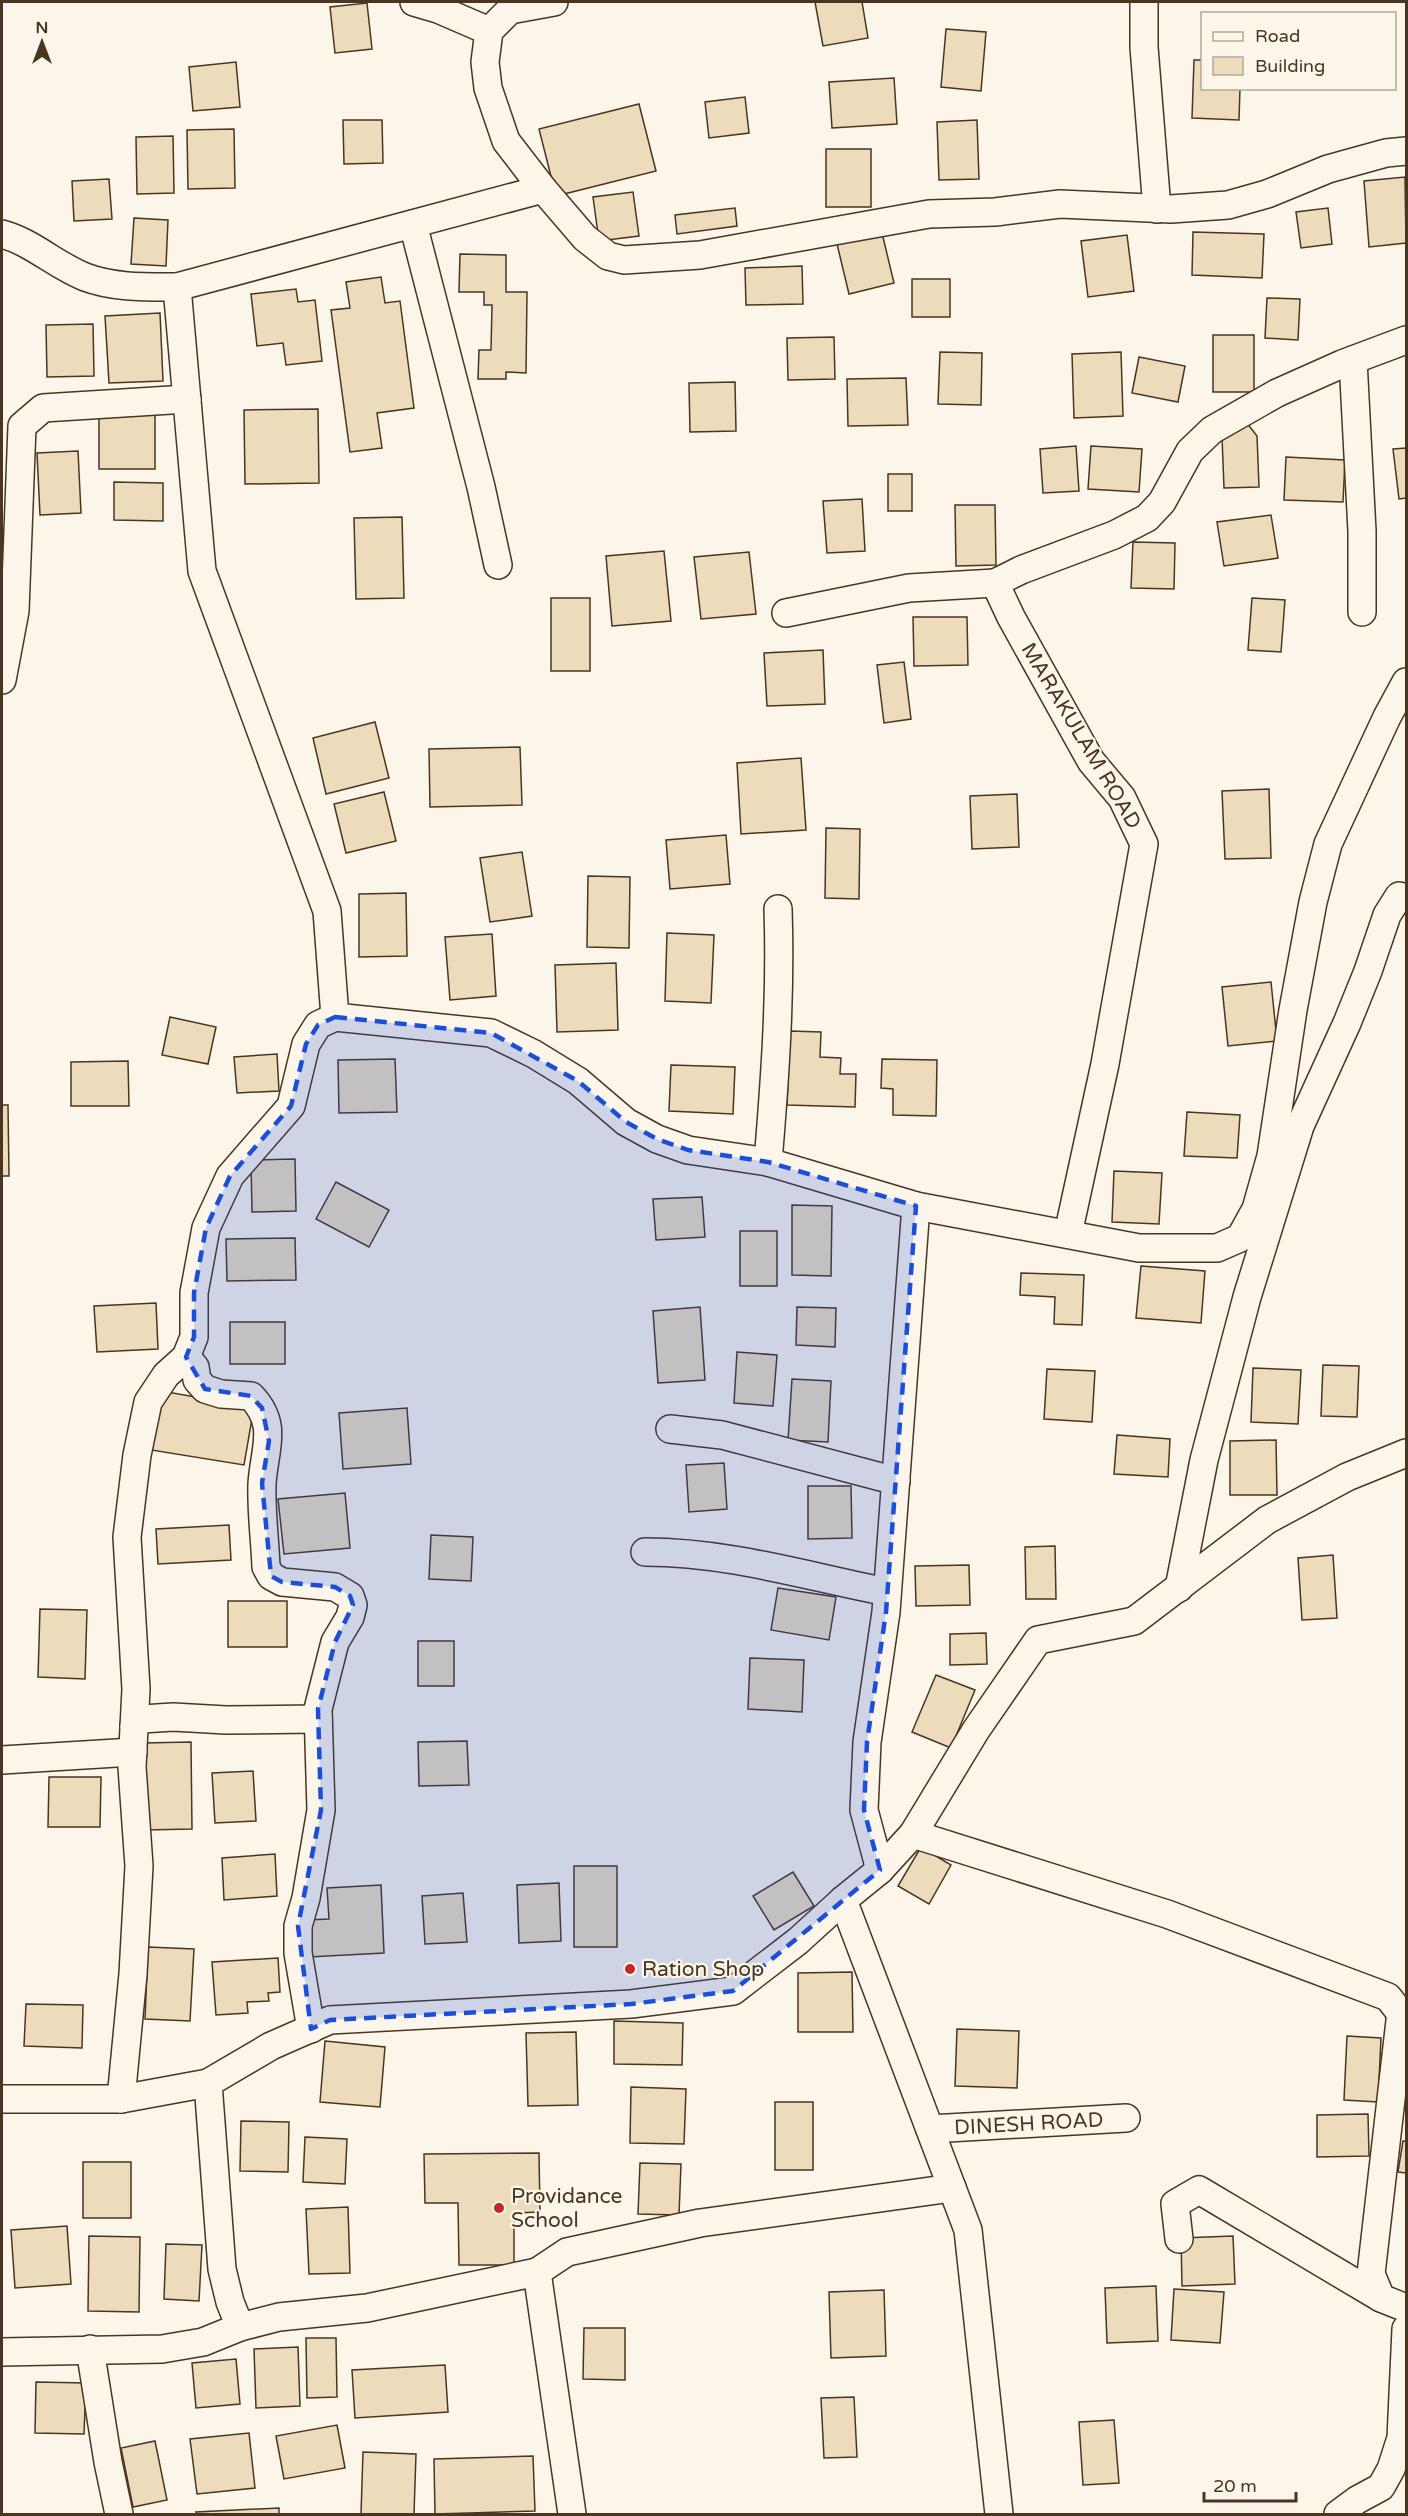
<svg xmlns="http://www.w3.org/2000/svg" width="1408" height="2516" font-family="'Varela Round',sans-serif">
  <rect width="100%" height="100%" fill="#fbf6e9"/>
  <g fill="#ecdcbc" stroke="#4a3520" stroke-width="1.5">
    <polygon points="815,2 862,2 868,38 823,46"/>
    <polygon points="367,3 372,49 335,53 330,7"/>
    <polygon points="946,29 986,32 981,91 941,87"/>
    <polygon points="1194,60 1202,60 1202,88 1240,88 1239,120 1192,118"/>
    <polygon points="236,62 240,107 193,111 189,67"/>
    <polygon points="894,78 897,124 832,128 829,82"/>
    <polygon points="745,97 749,133 709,138 705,102"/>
    <polygon points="639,104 656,171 556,196 539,129"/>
    <polygon points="343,120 382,120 383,163 344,164"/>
    <polygon points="977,120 979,179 939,180 937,122"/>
    <polygon points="234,129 235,188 188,189 187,130"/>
    <polygon points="173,136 174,193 137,194 136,137"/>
    <rect x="826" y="149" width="45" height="58"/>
    <polygon points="1405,177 1406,243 1369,247 1364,181"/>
    <polygon points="109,179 112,219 74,221 72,181"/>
    <polygon points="633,192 639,236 599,241 593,197"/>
    <polygon points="735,208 737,226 677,234 675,215"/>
    <polygon points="1328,208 1332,244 1301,248 1296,212"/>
    <polygon points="134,218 168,220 166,266 131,264"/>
    <polygon points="1193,232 1264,234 1262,278 1192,275"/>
    <polygon points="882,233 894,283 849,294 837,244"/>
    <polygon points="1127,235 1134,291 1088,297 1081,241"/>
    <polygon points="460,254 506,255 506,292 527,292 526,373 506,372 506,379 478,379 479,350 491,350 492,305 484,305 484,292 459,292"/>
    <polygon points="802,266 803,304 746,305 745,268"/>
    <polygon points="381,277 385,303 400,301 414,408 377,413 382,448 350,452 331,310 350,308 346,282"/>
    <rect x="912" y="279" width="38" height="38"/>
    <polygon points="296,289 298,302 315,300 322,361 286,365 283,343 257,346 251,294"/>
    <polygon points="1267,298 1300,299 1298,340 1265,338"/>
    <polygon points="160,313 163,381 109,383 105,316"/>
    <polygon points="93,324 94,376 47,377 46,325"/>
    <rect x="1213" y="335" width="41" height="57"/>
    <polygon points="834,337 835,379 788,380 787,338"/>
    <polygon points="940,352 982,353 981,405 938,404"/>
    <polygon points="1121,352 1123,416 1074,418 1072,354"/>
    <polygon points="1139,357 1185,366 1178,402 1132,393"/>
    <polygon points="906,378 908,425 848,426 847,379"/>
    <polygon points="735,382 736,431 690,432 689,383"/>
    <polygon points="318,409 319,483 245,484 244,410"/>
    <rect x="99" y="411" width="56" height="58"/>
    <polygon points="1240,414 1257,436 1259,487 1224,488 1222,437"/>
    <polygon points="1076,446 1079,491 1043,493 1040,449"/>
    <polygon points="1091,446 1142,449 1139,492 1088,489"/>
    <polygon points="1406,448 1406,498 1399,499 1393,449"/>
    <polygon points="78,451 81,513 40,515 37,453"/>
    <polygon points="1286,457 1345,460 1343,502 1284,500"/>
    <rect x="888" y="474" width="24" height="37"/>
    <polygon points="114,482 163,483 163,521 114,520"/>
    <polygon points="862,499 865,551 827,553 823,501"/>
    <polygon points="955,505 995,505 996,565 956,566"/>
    <polygon points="1271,515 1278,558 1224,566 1217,522"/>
    <polygon points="402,517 404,598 356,599 354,518"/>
    <polygon points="1133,542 1175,543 1174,589 1131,588"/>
    <polygon points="664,551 671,621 612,626 606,556"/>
    <polygon points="749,552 756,614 701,619 694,557"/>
    <rect x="551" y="598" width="39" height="73"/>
    <polygon points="1252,598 1285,600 1281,652 1248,650"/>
    <polygon points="913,617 967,617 968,665 914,666"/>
    <polygon points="823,650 825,704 767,706 764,653"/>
    <polygon points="904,662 911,719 884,723 877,665"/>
    <polygon points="375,722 389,778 326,794 313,738"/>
    <polygon points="520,747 522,805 430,807 429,749"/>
    <polygon points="801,758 806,830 741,834 737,763"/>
    <polygon points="1269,789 1271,858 1225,859 1222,791"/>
    <polygon points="384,792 396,841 346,853 334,804"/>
    <polygon points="1017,794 1019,847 972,849 970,796"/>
    <polygon points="826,828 860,829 859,899 825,898"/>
    <polygon points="726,835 730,884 670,889 666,840"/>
    <polygon points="522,852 532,916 490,922 480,858"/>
    <polygon points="588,876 630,877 629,948 587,947"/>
    <polygon points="406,893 407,956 359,957 359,894"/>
    <polygon points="667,933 714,935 711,1003 665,1001"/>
    <polygon points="492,934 496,996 450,1000 445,937"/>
    <polygon points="616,963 618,1030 557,1032 555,965"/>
    <polygon points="1271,982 1277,1041 1228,1046 1222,987"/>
    <polygon points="170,1017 216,1027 208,1064 162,1055"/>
    <polygon points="790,1031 821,1032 820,1057 841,1058 840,1074 856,1074 855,1107 787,1105"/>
    <polygon points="277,1054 279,1091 237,1093 234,1057"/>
    <polygon points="395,1059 397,1112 339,1113 338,1060"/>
    <polygon points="882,1059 937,1060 936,1116 893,1115 893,1089 881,1088"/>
    <polygon points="128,1061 129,1106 71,1106 71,1062"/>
    <polygon points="671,1065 735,1067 733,1114 669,1111"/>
    <polygon points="2,1105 8,1105 9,1176 2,1176"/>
    <polygon points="1187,1112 1240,1115 1237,1158 1184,1156"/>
    <polygon points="295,1159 296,1211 252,1212 251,1160"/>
    <polygon points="1114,1171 1162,1173 1159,1224 1112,1222"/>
    <polygon points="336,1182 389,1210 369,1247 316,1219"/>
    <polygon points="702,1197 705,1237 656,1240 653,1199"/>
    <polygon points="792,1205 832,1206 831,1276 792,1275"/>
    <rect x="740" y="1231" width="37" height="55"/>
    <polygon points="295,1238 296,1280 227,1281 226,1239"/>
    <polygon points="1141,1266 1205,1271 1201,1323 1136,1318"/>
    <polygon points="1021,1273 1084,1275 1082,1325 1054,1324 1055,1297 1020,1295"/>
    <polygon points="156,1303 158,1349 97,1352 94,1306"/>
    <polygon points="700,1307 705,1380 658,1383 653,1311"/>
    <polygon points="797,1307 836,1308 835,1347 796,1345"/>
    <rect x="230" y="1322" width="55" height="42"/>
    <polygon points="737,1352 777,1355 773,1406 734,1403"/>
    <polygon points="1323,1365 1359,1366 1357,1417 1321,1416"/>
    <polygon points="1253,1368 1301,1370 1298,1424 1251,1422"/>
    <polygon points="1047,1369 1095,1371 1092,1422 1044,1419"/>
    <polygon points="792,1379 831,1381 828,1442 788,1440"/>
    <polygon points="161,1391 254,1407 244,1465 151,1450"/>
    <polygon points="407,1408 411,1464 343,1469 339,1413"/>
    <polygon points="1117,1435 1170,1439 1168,1477 1114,1474"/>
    <polygon points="1276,1440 1277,1495 1230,1495 1230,1441"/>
    <polygon points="724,1463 727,1509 689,1512 686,1465"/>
    <polygon points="808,1486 851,1486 852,1538 808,1539"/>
    <polygon points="345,1493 350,1548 284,1554 278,1499"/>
    <polygon points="229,1525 231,1560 158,1564 156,1529"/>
    <polygon points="431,1535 473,1537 471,1581 429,1579"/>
    <polygon points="1055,1546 1056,1599 1026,1599 1025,1547"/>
    <polygon points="1333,1555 1337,1618 1302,1620 1298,1558"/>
    <polygon points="969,1565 970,1605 916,1606 915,1566"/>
    <polygon points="778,1588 836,1597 829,1640 771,1630"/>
    <rect x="228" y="1601" width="59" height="46"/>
    <polygon points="40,1609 87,1610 85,1679 38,1677"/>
    <polygon points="986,1633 987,1664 950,1665 950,1634"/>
    <rect x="418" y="1641" width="36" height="45"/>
    <polygon points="750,1658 804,1660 802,1712 748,1709"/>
    <polygon points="936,1675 975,1690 951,1748 912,1732"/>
    <polygon points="467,1741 469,1785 419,1786 418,1742"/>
    <polygon points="191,1742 192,1829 144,1830 143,1743"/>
    <polygon points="253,1771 256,1821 215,1823 212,1773"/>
    <polygon points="49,1777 101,1777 100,1827 48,1827"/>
    <polygon points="921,1847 951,1865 929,1904 898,1886"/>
    <polygon points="275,1854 277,1896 224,1900 222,1858"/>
    <rect x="574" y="1866" width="43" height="81"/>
    <polygon points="793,1872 814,1906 774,1930 753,1896"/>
    <polygon points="559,1883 561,1941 519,1943 517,1885"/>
    <polygon points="381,1885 384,1953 309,1957 307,1920 329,1919 327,1888"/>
    <polygon points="463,1893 467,1942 425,1944 422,1896"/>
    <polygon points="148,1947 194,1949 190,2021 145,2019"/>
    <polygon points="278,1958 280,1992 268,1993 269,2001 247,2002 248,2013 216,2015 212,1962"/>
    <polygon points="852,1972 853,2032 798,2032 798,1973"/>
    <polygon points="26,2004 83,2005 82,2048 24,2046"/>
    <polygon points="614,2021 683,2023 682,2065 614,2064"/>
    <polygon points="957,2029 1019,2031 1017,2088 955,2086"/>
    <polygon points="576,2032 578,2105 528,2106 526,2033"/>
    <polygon points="1347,2036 1381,2038 1378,2102 1344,2100"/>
    <polygon points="325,2041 385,2047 380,2107 320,2102"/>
    <polygon points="631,2087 686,2089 684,2144 630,2143"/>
    <rect x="775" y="2102" width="38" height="68"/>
    <polygon points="1368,2114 1369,2156 1317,2157 1317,2115"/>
    <polygon points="241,2121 289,2122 288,2172 240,2171"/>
    <polygon points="305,2137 347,2139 345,2184 303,2182"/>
    <polygon points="1403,2141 1406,2141 1406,2173 1398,2172"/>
    <polygon points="539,2153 540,2212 514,2213 514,2265 459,2265 458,2203 425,2203 424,2154"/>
    <rect x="83" y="2162" width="48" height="56"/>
    <polygon points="640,2163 681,2164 679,2215 638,2214"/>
    <polygon points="348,2207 350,2273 309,2274 306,2209"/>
    <polygon points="67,2226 71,2284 15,2288 11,2230"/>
    <polygon points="89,2236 140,2237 139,2312 88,2311"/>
    <polygon points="1233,2236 1235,2284 1182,2286 1181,2238"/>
    <polygon points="166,2244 202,2245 199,2301 164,2299"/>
    <polygon points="1156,2286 1158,2341 1107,2343 1105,2288"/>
    <polygon points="1174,2289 1224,2292 1220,2343 1171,2340"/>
    <polygon points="884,2290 886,2356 831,2358 829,2292"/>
    <polygon points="584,2328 625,2328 625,2380 583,2379"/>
    <polygon points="306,2338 336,2338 337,2397 307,2398"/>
    <polygon points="298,2347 300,2406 256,2408 254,2349"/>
    <polygon points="236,2359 240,2404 196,2408 192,2363"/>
    <polygon points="445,2365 448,2412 355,2418 352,2370"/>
    <polygon points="36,2382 86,2383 84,2434 35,2433"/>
    <polygon points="854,2397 857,2457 824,2458 821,2398"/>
    <polygon points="1114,2420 1119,2483 1083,2485 1079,2422"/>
    <polygon points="337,2425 345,2468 284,2479 276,2436"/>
    <polygon points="249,2433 255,2488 197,2494 190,2439"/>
    <polygon points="155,2441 167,2500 133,2507 121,2448"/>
    <polygon points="363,2452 416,2454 414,2514 361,2514"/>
    <polygon points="533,2456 535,2511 435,2514 434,2459"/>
    <polygon points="279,2508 279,2514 197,2514 196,2512"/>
  </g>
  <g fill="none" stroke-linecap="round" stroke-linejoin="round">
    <defs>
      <g id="minor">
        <polyline points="414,2 438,9 489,31"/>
        <polyline points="1144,2 1144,47 1157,209"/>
        <polyline points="543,189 506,141 488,88 485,62 489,31 510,10 554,2"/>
        <polyline points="413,224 481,487 498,565"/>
        <path d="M2,234C32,242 55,265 85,277C114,288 146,287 177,287L543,189L585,238L608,256L624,260L700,255L929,214L995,212L1060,204L1171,209L1228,205L1267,194L1328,169L1386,153L1406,151"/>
        <polyline points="177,287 202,571 327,911 335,1017 491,1033 534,1054 578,1081 626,1122 657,1139 688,1150 768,1162 916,1206 1139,1248 1217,1248 1240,1238 1256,1209 1271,1156 1293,1010 1313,902 1328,844 1387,717 1406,682"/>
        <polyline points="1353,360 1362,531 1362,612"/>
        <polyline points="786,613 909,588 995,583"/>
        <polyline points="2,680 15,611 22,426 43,408 187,399"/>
        <path d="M768,1162C775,1078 781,993 778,909"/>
        <polyline points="1068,1234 1105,1064 1144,844 1122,798 1091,761 1011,617 995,583 1021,570 1114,535 1147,518 1162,502 1190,451 1212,430 1277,393 1342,364 1406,340"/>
        <path d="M186,1357L195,1367L197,1380L205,1389L221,1394L251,1396C279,1425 264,1449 262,1484C261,1511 265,1540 266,1567L271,1576L282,1582L335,1587L350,1596L353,1605L350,1617L335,1642L318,1709L321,1810L306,1898L298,1926V1953L311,2029"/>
        <polyline points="670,1429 722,1435 896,1481"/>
        <path d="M645,1552C728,1552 806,1576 887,1592"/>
        <polyline points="1179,1588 1204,1460 1247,1297 1300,1126 1347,1023 1368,971 1387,915 1399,896 1406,898"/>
        <polyline points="134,1726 142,1719 173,1717 226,1720 318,1719"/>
        <polyline points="2,1760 133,1752"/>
        <polyline points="913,1834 976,1730 1038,1640 1134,1621 1267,1520 1347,1477 1406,1453"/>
        <polyline points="880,1870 864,1810 867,1742 886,1612 916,1206"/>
        <polyline points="843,1900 968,2230 999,2514"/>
        <polyline points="1401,2012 1371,2274 1381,2298 1406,2308"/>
        <polyline points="2,2099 121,2099 208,2083"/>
        <polyline points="121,2099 133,1974 139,1866 132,1767 136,1689 127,1537 137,1455 148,1402 166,1375 186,1357 194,1337 194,1293 206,1228 230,1176 291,1106 306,1044 318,1025 335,1017"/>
        <path id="s1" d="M930,2129L1126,2118"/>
        <polyline points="1179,2239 1175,2204 1199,2190 1381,2298"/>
        <polyline points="537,2272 567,2252 700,2223 952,2188"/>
        <polyline points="240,2327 279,2317 367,2308 537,2272 572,2514"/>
        <polyline points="90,2349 108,2462 119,2514"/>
        <polyline points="2,2352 162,2349 203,2342 240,2327 230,2302 222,2269 208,2083 271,2046 330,2020 631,2004 733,1991 798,1941 843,1900 880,1870 913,1834 1167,1914 1388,1997 1406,2020"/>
        <polyline points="1338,2514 1357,2500 1381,2487 1391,2469 1401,2438 1406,2329"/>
      </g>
    </defs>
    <use href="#minor" stroke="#4a3520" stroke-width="30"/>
    <use href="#minor" stroke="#fbf6e9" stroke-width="27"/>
  </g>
  <path fill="#1d4ed8" fill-opacity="0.2" stroke="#1d4ed8" stroke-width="4.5" stroke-dasharray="12 8" stroke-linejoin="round" d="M335,1017L491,1033L578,1081L626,1122L657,1139L688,1150L768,1162L916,1206L886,1612L867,1742L864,1810L880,1870L733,1991L631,2004L330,2020L311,2029L298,1926L321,1810L318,1709L335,1642L353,1605L350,1596L335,1587L282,1582L271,1576L262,1483L269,1441L262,1408L251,1396L205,1389L186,1357L194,1337V1293L206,1228L230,1176L291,1106L306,1044L318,1025Z"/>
  <g fill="#c62828" stroke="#fbf6e9" stroke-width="2">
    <circle cx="630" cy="1969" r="6"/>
    <circle cx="499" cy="2208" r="6"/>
  </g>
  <g text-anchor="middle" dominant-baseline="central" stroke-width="4.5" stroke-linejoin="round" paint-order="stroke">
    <g font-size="21" fill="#4a3520" stroke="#fbf6e9">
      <text transform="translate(1081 736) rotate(59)">MARAKULAM ROAD</text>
      <text stroke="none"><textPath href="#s1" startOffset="99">DINESH ROAD</textPath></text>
    </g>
    <g font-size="21" fill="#4a3520" stroke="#fbf6e9" text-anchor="start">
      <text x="642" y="1969">Ration Shop</text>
      <text x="511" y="2196">Providance<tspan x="511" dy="24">School</tspan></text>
    </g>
  </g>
  <rect width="1408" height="2516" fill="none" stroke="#4a3520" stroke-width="6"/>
  <rect x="1201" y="12" width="195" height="78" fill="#fbf6e9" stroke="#b4a999" stroke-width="1.5"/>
  <rect x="1213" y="32" width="30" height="9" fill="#fbf6e9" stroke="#b4a999" stroke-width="1.5"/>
  <text x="1255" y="42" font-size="18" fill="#4a3520">Road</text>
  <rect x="1213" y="57" width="30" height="18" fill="#ecdcbc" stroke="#b4a999" stroke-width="1.5"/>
  <text x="1255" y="72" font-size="18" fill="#4a3520">Building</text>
  <g transform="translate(42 42)" stroke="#fbf6e9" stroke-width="4.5" paint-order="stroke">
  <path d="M0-4.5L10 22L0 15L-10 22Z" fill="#4a3520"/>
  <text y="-9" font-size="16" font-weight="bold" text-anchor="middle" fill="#4a3520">N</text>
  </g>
  <path d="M1204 2492v9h92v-9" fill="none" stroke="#4a3520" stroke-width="3"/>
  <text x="1213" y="2492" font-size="18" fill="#4a3520" stroke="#fbf6e9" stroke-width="4.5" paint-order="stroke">20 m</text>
</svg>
